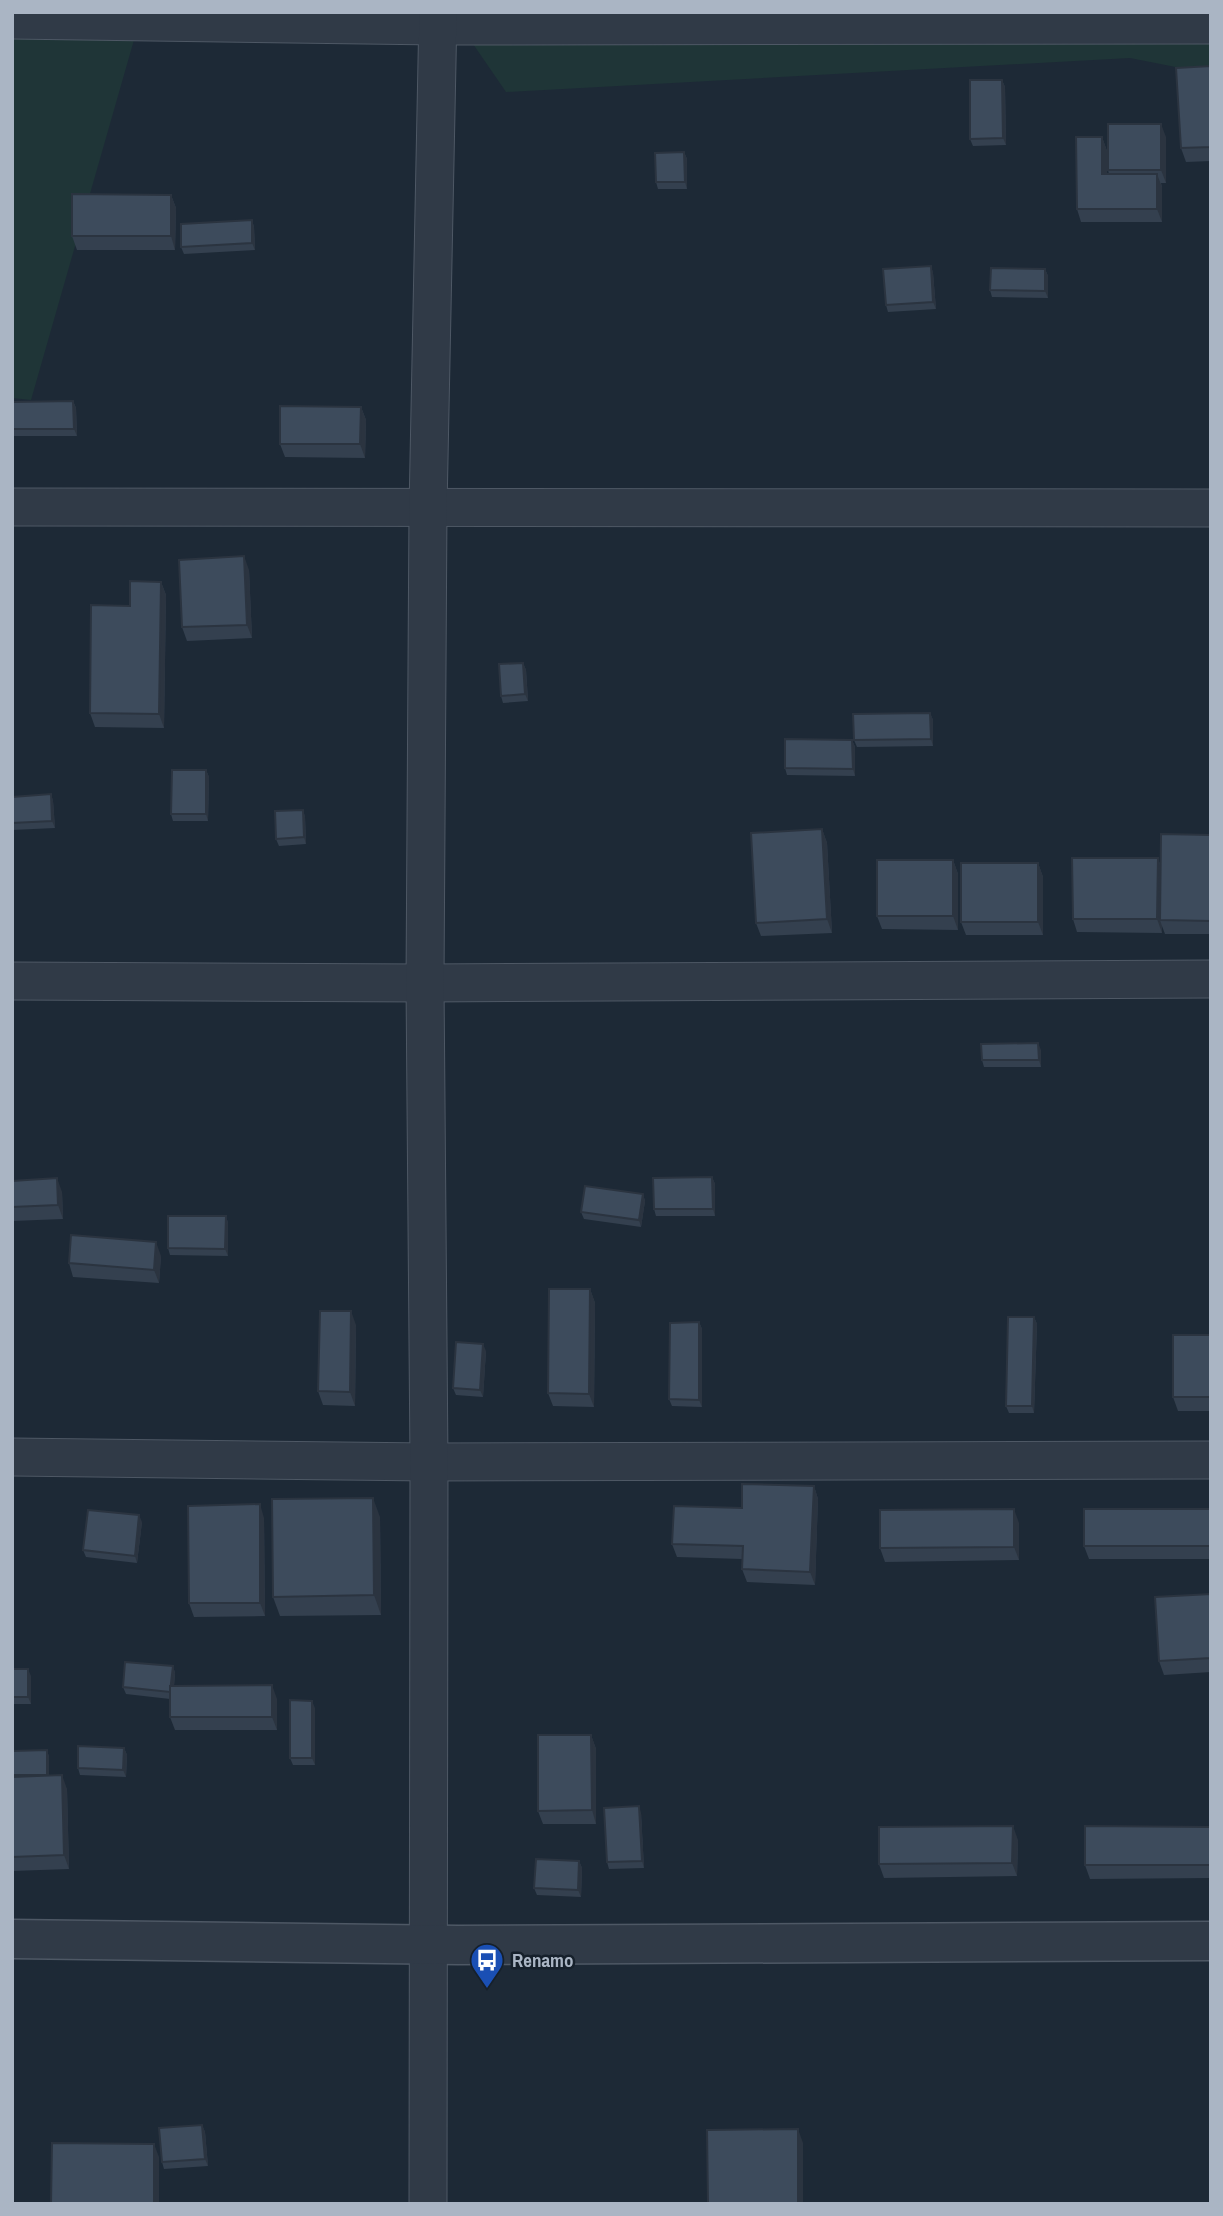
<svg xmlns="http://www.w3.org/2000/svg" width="1223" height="2216" font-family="'Archivo Narrow',sans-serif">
  <rect width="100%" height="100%" fill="#1d2936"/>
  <g fill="#1f3537">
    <polygon points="12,12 142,12 31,400 12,398"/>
    <polygon points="451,12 1211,12 1211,74 1130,58 506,92"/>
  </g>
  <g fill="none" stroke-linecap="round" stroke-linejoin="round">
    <defs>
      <g id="minor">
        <polyline points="12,20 438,26 1211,25"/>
        <polyline points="12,507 1211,508"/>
        <polyline points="12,981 425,983 1211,979"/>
        <polyline points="12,1457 429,1462 1211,1460"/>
        <polyline points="428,2204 429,1462 425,983 428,509 438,12"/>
      </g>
      <polyline id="tertiary" points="12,1939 458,1945 1211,1941"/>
    </defs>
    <use href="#minor" stroke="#4e5865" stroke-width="39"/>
    <use href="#tertiary" stroke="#4e5865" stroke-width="41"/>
    <use href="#minor" stroke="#303a47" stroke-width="37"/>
    <use href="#tertiary" stroke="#303a47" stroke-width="38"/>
  </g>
  <g fill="#34404f">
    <polygon points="1211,66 1211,161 1186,162 1181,148"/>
    <polygon points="1002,80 1005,87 1006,145 973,146 970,139"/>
    <polygon points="1102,137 1107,151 1107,174 1109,174 1108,170 1166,137 1166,183 1161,183 1162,187 1162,222 1081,222 1077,209"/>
    <polygon points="684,152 687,159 687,189 658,189 656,182"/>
    <polygon points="171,195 176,208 175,250 77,250 72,236"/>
    <polygon points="252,220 254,227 255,250 184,254 181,247"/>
    <polygon points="931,266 933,273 936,309 888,312 886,305"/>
    <polygon points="1045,269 1048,276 1048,298 992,297 990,290"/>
    <polygon points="73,401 76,408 77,436 12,436 12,402"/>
    <polygon points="361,407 366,420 365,458 285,457 280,444"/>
    <polygon points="249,570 252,638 187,641 182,627"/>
    <polygon points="161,582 166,595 164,728 95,727 90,713 130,606"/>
    <polygon points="523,663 526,670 528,701 503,703 501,696"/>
    <polygon points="930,713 933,720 933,746 857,747 854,740"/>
    <polygon points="852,740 855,747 855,776 787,775 785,768"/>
    <polygon points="206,770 209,777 208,821 173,821 171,814"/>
    <polygon points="51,794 53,801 55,828 12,830 12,797"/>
    <polygon points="303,810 305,817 306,844 279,846 276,839"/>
    <polygon points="822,829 827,843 832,933 761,936 756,923"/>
    <polygon points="1211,835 1211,934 1165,934 1162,926 1162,933 1077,932 1073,919 1158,858 1161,867"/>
    <polygon points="953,860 958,874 958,930 882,929 877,916"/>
    <polygon points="1038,863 1043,877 1043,935 966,935 961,922"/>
    <polygon points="1041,1050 1041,1067 984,1067 982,1060"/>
    <polygon points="712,1177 715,1184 715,1216 656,1216 654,1209"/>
    <polygon points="12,1181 62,1192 63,1219 12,1221"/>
    <polygon points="643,1194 645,1201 641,1227 584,1219 581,1212"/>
    <polygon points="226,1216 228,1223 228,1256 170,1255 168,1248"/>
    <polygon points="161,1256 159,1283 73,1277 69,1263"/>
    <polygon points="590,1289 595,1303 594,1407 553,1406 548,1393"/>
    <polygon points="1034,1317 1037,1324 1034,1413 1009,1413 1006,1406"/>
    <polygon points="699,1322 702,1329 702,1407 672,1406 669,1399"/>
    <polygon points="356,1325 355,1406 323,1405 318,1391"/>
    <polygon points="1211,1335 1211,1411 1178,1411 1173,1397"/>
    <polygon points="486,1351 483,1397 456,1395 453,1388"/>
    <polygon points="814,1486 818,1499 815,1585 747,1582 742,1569 742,1559 677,1557 672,1544 742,1508"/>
    <polygon points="1211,1509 1211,1559 1089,1559 1084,1546"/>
    <polygon points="380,1517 381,1615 280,1616 273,1597"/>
    <polygon points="264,1518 265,1616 194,1617 189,1603"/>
    <polygon points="142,1522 137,1563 86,1557 83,1550"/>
    <polygon points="1019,1523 1019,1560 885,1562 880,1548"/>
    <polygon points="1211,1594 1211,1672 1164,1675 1159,1661"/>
    <polygon points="173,1666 175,1673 174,1686 277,1699 277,1730 175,1730 170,1717 170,1699 126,1694 123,1687"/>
    <polygon points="12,1669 31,1676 31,1704 12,1704"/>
    <polygon points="315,1708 315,1765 293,1765 290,1758"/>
    <polygon points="591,1735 596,1749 596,1824 543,1824 538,1811"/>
    <polygon points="124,1748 127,1755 126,1777 80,1775 78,1768"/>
    <polygon points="47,1750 49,1757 49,1776 67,1789 69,1869 12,1871 12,1751"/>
    <polygon points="641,1813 644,1868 609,1869 607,1862"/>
    <polygon points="1211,1827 1211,1878 1090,1879 1085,1865"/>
    <polygon points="1018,1840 1017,1876 884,1878 879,1864"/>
    <polygon points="579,1861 582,1868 581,1897 537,1895 534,1888"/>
    <polygon points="202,2125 205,2132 208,2166 164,2169 162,2162"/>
  </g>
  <g fill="#2b3440">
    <polygon points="1002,80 1005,87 1006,145 1003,138"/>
    <polygon points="1161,124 1166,137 1166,183 1161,170"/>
    <polygon points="1102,137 1107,151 1107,187 1102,174"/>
    <polygon points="684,152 687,159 687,189 685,182"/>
    <polygon points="1157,174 1162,187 1162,222 1157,209"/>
    <polygon points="171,195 176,208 175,250 171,236"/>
    <polygon points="252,220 254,227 255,250 252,243"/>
    <polygon points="931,266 933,273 936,309 933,302"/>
    <polygon points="1045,269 1048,276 1048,298 1045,291"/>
    <polygon points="73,401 76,408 77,436 74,429"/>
    <polygon points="361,407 366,420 365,458 360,444"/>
    <polygon points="244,556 249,570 252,638 247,625"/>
    <polygon points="161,582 166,595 164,728 159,714"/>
    <polygon points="523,663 526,670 528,701 525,694"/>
    <polygon points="930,713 933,720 933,746 931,739"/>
    <polygon points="852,740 855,747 855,776 853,769"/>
    <polygon points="206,770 209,777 208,821 206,814"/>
    <polygon points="51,794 53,801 55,828 52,821"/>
    <polygon points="303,810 305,817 306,844 304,837"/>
    <polygon points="822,829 827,843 832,933 827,919"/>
    <polygon points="1158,858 1162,872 1160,920 1162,926 1162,933 1157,919"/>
    <polygon points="953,860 958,874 958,930 953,916"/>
    <polygon points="1038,863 1043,877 1043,935 1038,922"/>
    <polygon points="1038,1043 1041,1050 1041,1067 1039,1060"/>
    <polygon points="712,1177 715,1184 715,1216 713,1209"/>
    <polygon points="57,1178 62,1192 63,1219 58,1205"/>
    <polygon points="643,1194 645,1201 641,1227 639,1220"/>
    <polygon points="226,1216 228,1223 228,1256 225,1249"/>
    <polygon points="156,1242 161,1256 159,1283 154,1270"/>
    <polygon points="590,1289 595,1303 594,1407 589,1394"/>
    <polygon points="351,1311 356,1325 355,1406 350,1392"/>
    <polygon points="1034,1317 1037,1324 1034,1413 1032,1406"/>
    <polygon points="699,1322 702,1329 702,1407 699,1400"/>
    <polygon points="483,1344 486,1351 483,1397 480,1390"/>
    <polygon points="814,1486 818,1499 815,1585 810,1572"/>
    <polygon points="373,1498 380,1517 381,1615 374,1595"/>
    <polygon points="260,1504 264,1518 265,1616 260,1603"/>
    <polygon points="1014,1509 1019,1523 1019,1560 1014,1547"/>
    <polygon points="139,1515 142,1522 137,1563 135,1556"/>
    <polygon points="173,1666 175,1673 173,1699 171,1692"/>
    <polygon points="28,1669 31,1676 31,1704 28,1697"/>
    <polygon points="272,1685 277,1699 277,1730 272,1717"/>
    <polygon points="312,1701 315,1708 315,1765 312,1758"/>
    <polygon points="591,1735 596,1749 596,1824 592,1810"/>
    <polygon points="124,1748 127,1755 126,1777 123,1770"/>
    <polygon points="47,1750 49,1757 49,1782 47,1775"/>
    <polygon points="62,1775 67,1789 69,1869 64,1855"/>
    <polygon points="639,1806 641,1813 644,1868 642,1861"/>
    <polygon points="1013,1826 1018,1840 1017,1876 1012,1863"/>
    <polygon points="579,1861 582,1868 581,1897 578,1890"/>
    <polygon points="202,2125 205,2132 208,2166 205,2159"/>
    <polygon points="798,2129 803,2143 803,2204 798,2204"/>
    <polygon points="154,2144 159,2157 159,2204 154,2204"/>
  </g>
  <g fill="#3d4b5c" stroke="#2b3440" stroke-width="2">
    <polygon points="1211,66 1211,147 1181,148 1176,68"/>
    <polygon points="970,80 1002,80 1003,138 970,139"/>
    <rect x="1108" y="124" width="53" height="46"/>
    <polygon points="1076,137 1102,137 1102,174 1157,174 1157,209 1077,209"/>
    <polygon points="684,152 685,182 656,182 655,153"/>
    <polygon points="72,194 171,195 171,236 72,236"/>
    <polygon points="252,220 252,243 181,247 181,224"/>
    <polygon points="931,266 933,302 886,305 883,269"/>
    <polygon points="991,268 1045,269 1045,291 990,290"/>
    <polygon points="73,401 74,429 12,429 12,402"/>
    <polygon points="280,406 361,407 360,444 280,444"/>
    <polygon points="244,556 247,625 182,627 179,560"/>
    <polygon points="130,581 161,582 159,714 90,713 91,605 130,606"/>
    <polygon points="523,663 525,694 501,696 499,664"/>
    <polygon points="930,713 931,739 854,740 853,714"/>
    <polygon points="785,739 852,740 853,769 785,768"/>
    <polygon points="172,770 206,770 206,814 171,814"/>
    <polygon points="51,794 52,821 12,823 12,797"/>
    <polygon points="303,810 304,837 276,839 275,811"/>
    <polygon points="822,829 827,919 756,923 751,833"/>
    <polygon points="1161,834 1211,835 1211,921 1160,920"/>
    <polygon points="1072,858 1158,858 1157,919 1073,919"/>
    <rect x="877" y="860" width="76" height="56"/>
    <rect x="961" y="863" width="77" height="59"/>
    <polygon points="1038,1043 1039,1060 982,1060 981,1044"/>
    <polygon points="712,1177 713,1209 654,1209 653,1178"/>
    <polygon points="57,1178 58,1205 12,1207 12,1181"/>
    <polygon points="585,1186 643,1194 639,1220 581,1212"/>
    <polygon points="168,1216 226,1216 225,1249 168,1248"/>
    <polygon points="71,1235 156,1242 154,1270 69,1263"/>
    <polygon points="549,1289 590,1289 589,1394 548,1393"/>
    <polygon points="320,1311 351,1311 350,1392 318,1391"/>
    <polygon points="1008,1317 1034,1317 1032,1406 1006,1406"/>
    <polygon points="699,1322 699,1400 669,1399 670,1323"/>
    <rect x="1173" y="1335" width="38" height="62"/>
    <polygon points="456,1342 483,1344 480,1390 453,1388"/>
    <polygon points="742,1484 814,1486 810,1572 742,1569 743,1546 672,1544 674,1506 742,1508"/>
    <polygon points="373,1498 374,1595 273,1597 272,1499"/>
    <polygon points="260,1504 260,1603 189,1603 188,1506"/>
    <polygon points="1014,1509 1014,1547 880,1548 880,1510"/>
    <rect x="1084" y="1509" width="127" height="37"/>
    <polygon points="88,1510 139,1515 135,1556 83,1550"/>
    <polygon points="1211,1594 1211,1658 1159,1661 1155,1597"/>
    <polygon points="125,1662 173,1666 170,1692 123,1687"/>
    <rect x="12" y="1669" width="16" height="28"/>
    <polygon points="272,1685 272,1717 170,1717 170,1686"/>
    <polygon points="290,1700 312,1701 312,1758 290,1758"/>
    <polygon points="538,1735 591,1735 592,1810 538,1811"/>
    <polygon points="78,1746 124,1748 123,1770 78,1768"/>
    <polygon points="47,1750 47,1775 12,1775 12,1751"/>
    <polygon points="62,1775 64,1855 12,1857 12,1777"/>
    <polygon points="639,1806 642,1861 607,1862 604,1808"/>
    <polygon points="1013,1826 1012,1863 879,1864 879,1827"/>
    <polygon points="1085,1826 1211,1827 1211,1865 1085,1865"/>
    <polygon points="536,1859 579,1861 578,1890 534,1888"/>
    <polygon points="202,2125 205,2159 162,2162 159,2128"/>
    <polygon points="798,2129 798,2204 708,2204 707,2130"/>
    <polygon points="52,2143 154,2144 154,2204 51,2204"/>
  </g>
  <defs>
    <symbol id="bus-pin" viewBox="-11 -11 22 30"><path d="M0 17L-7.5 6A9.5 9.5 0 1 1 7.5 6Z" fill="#1a4fb4" stroke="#16202b"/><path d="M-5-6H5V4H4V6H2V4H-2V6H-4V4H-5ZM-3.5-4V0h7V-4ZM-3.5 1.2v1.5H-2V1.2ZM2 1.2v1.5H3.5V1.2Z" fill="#fff"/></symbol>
  </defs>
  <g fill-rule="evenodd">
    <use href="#bus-pin" x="468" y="1941" width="38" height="52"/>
  </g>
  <g text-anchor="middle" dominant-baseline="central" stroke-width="5" stroke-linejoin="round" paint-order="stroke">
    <g font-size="19" font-weight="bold" fill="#aab5c4" stroke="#16202b" text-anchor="start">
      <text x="512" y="1960">Renamo</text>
    </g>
  </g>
  <rect width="1223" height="2216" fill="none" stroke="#aab5c4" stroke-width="28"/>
</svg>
